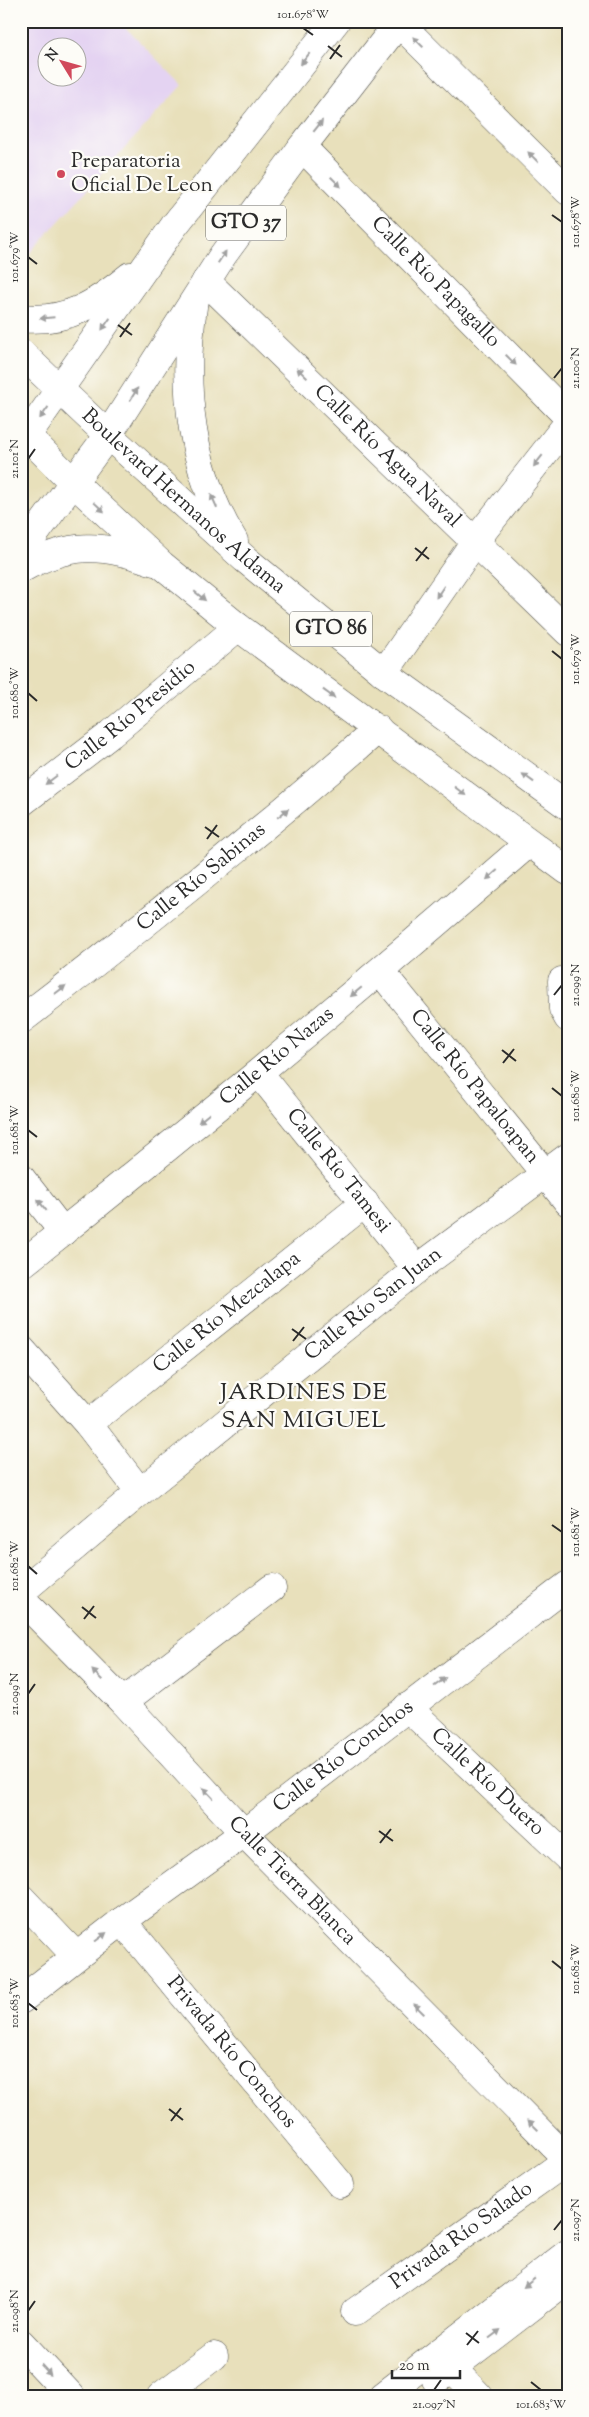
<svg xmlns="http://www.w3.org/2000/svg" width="589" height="2417" font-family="'Sorts Mill Goudy',serif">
  <rect width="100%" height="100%" fill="#fdfcf7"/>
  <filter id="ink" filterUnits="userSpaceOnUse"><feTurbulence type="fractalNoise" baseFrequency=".02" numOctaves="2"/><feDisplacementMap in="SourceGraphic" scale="10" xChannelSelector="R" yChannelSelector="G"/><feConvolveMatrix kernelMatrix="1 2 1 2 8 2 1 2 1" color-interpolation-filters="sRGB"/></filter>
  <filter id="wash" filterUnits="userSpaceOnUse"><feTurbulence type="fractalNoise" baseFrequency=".0096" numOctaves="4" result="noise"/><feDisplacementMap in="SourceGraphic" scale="20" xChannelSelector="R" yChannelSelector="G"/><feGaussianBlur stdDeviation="1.12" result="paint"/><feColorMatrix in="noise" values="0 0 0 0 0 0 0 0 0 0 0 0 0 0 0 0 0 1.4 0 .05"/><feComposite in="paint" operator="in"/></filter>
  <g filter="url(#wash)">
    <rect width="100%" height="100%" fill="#e8e0bb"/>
    <path fill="#e4d3f2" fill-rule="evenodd" d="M21,21H119L182,85L21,263ZM48,48H78V78H48Z"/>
  </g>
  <g filter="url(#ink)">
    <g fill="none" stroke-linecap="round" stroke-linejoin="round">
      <defs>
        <g id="minor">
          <polyline points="399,23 568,191"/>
          <path id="s1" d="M302,147L568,417"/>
          <path id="s2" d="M206,281L568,632"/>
          <polyline points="384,673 476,540 568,423"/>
          <path id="s3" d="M21,803L111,734L238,627"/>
          <path id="s4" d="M381,972L568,1202"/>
          <polyline points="562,981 563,1009 568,1018"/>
          <path id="s5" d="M21,1020C143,927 262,831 378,729"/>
          <path id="s6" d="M259,1073L417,1269"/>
          <polyline points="21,1178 63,1232"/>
          <path id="s7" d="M21,1265C194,1128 363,987 529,843"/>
          <polyline points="21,1349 88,1424 140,1492"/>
          <path id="s8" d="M88,1424L365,1203"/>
          <path id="s9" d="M21,1592L140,1492L417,1269L568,1157"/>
          <path id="s10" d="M21,1599L123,1702L244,1833L568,2160"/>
          <polyline points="123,1702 272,1588"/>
          <path id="s11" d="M407,1707L568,1858"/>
          <polyline points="21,1898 76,1956"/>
          <path id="s12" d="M122,1921L340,2184"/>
          <path id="s13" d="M21,2000L122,1921L244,1833L568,1585"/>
          <path id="s14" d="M355,2312L568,2160"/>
          <polyline points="21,2343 71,2396"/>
          <polyline points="451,2367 479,2396"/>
          <polyline points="436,2380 568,2279"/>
          <polyline points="161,2396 214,2356"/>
          <polyline points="383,2396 568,2253"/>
        </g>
        <g id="major">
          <path d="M193,307C181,387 191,472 234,541"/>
          <path d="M21,318C67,323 96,304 130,276"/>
          <path id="s15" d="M21,353L108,435L245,559L384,673L568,806"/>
          <polyline points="21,430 74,483 162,565 238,627 568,871"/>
          <polyline points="21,444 174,226 336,21"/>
          <polyline points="21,553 108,435 223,255 302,147 400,21"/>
          <path d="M21,569C69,542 103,543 154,562"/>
        </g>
      </defs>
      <use href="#minor" stroke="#474641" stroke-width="29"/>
      <use href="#major" stroke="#474641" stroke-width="29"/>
      <use href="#minor" stroke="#fff" stroke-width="28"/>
      <use href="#major" stroke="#fff" stroke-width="28"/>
    </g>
    <defs><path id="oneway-solid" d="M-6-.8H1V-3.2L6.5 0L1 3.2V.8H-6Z" transform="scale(1.25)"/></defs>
    <g fill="#a0a0a0">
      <use href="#oneway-solid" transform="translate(418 42) rotate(-135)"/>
      <use href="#oneway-solid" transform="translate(305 59) rotate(128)"/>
      <use href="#oneway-solid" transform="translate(318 126) rotate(-52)"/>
      <use href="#oneway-solid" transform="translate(533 157) rotate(-135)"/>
      <use href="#oneway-solid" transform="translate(336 182) rotate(45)"/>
      <use href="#oneway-solid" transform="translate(222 257) rotate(-56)"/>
      <use href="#oneway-solid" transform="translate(47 318) rotate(175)"/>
      <use href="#oneway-solid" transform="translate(106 324) rotate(125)"/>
      <use href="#oneway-solid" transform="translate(511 360) rotate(45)"/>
      <use href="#oneway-solid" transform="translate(302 373) rotate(-136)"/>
      <use href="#oneway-solid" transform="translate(134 394) rotate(-58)"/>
      <use href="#oneway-solid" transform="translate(44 413) rotate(126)"/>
      <use href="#oneway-solid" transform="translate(538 461) rotate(128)"/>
      <use href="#oneway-solid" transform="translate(214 501) rotate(-114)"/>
      <use href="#oneway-solid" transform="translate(99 507) rotate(43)"/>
      <use href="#oneway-solid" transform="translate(440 592) rotate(124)"/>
      <use href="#oneway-solid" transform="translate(200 596) rotate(40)"/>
      <use href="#oneway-solid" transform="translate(329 694) rotate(36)"/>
      <use href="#oneway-solid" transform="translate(528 778) rotate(-144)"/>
      <use href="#oneway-solid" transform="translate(51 780) rotate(143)"/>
      <use href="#oneway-solid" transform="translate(460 791) rotate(37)"/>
      <use href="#oneway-solid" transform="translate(283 813) rotate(-39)"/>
      <use href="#oneway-solid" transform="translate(492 875) rotate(139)"/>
      <use href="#oneway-solid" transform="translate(60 990) rotate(-37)"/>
      <use href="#oneway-solid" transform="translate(356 992) rotate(140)"/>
      <use href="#oneway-solid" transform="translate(204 1118) rotate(141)"/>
      <use href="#oneway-solid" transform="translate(42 1205) rotate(-128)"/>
      <use href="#oneway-solid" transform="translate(97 1675) rotate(-135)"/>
      <use href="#oneway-solid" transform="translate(440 1682) rotate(-37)"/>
      <use href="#oneway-solid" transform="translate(208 1793) rotate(-133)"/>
      <use href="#oneway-solid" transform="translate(101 1937) rotate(-37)"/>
      <use href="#oneway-solid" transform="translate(419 2009) rotate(-135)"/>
      <use href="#oneway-solid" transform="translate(533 2125) rotate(-135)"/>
      <use href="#oneway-solid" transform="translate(529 2283) rotate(142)"/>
      <use href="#oneway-solid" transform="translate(495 2334) rotate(-37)"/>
      <use href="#oneway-solid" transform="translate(46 2370) rotate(47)"/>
    </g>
  </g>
  <path fill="none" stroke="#2b2b2b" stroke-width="2" d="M303,28L313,35M328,46L342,57M330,59L340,45M552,215L562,222M28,257L37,264M118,325L132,335M120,337L130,323M554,378L562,368M28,459L35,449M415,548L429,559M416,561L427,547M552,651L562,659M28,693L37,701M205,827L219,837M207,839L217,825M554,995L562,985M502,1050L516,1061M503,1063L514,1049M552,1088L562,1096M28,1130L37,1137M292,1329L306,1339M293,1341L304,1327M552,1525L562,1532M28,1566L37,1574M82,1607L96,1618M84,1619L94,1606M28,1694L35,1684M379,1831L393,1841M380,1843L391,1829M552,1961L562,1969M28,2003L37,2010M169,2109L183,2120M171,2121L181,2108M554,2230L562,2220M28,2311L35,2301M466,2333L479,2343M467,2345L478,2331M531,2382L541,2390M434,2390L441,2380"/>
  <circle fill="#d1495b" stroke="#fdfcf7" stroke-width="2" cx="61" cy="174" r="5"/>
  <g text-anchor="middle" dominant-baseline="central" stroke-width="4.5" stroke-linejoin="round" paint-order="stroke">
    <g fill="#fdfcf7" stroke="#6a6a68" stroke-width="1">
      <rect x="206" y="205.5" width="80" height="35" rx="4"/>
      <rect x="290" y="611.5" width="82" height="35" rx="4"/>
    </g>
    <g font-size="20" font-weight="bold" fill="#2b2b2b">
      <text x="246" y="223">GTO 37</text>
      <text x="331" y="629">GTO 86</text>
    </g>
    <g font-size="21" fill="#2b2b2b" stroke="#fdfcf7" text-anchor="start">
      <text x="71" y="162">Preparatoria<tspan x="71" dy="24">Oficial De Leon</tspan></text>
    </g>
    <g font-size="21" fill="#2b2b2b" stroke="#fdfcf7">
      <text stroke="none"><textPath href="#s1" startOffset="190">Calle Río Papagallo</textPath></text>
      <text stroke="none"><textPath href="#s2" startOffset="252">Calle Río Agua Naval</textPath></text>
      <text stroke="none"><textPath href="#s15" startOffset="220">Boulevard Hermanos Aldama</textPath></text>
      <text stroke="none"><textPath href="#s3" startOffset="140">Calle Río Presidio</textPath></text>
      <text stroke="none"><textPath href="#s5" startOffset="230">Calle Río Sabinas</textPath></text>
      <text stroke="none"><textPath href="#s7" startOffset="330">Calle Río Nazas</textPath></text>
      <text stroke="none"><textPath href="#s4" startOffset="148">Calle Río Papaloapan</textPath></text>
      <text stroke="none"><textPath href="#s6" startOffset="126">Calle Río Tamesi</textPath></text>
      <text stroke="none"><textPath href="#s9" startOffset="455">Calle Río San Juan</textPath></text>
      <text stroke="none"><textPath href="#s8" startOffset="178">Calle Río Mezcalapa</textPath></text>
      <text stroke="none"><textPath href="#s13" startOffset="404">Calle Río Conchos</textPath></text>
      <text stroke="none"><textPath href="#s11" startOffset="110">Calle Río Duero</textPath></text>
      <text stroke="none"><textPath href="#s10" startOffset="391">Calle Tierra Blanca</textPath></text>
      <text stroke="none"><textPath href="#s12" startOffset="171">Privada Río Conchos</textPath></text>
      <text stroke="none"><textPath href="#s14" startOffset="131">Privada Río Salado</textPath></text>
    </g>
    <g font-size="24" letter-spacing="1" fill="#2b2b2b" stroke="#fdfcf7">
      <text x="304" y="1393">JARDINES DE<tspan x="304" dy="28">SAN MIGUEL</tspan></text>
    </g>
  </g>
  <rect width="589" height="2417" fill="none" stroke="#fdfcf7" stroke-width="55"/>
  <g transform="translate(62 62) rotate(307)"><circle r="24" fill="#fdfcf7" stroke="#a9a8a5"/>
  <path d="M0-4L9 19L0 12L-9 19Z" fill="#d1495b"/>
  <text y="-8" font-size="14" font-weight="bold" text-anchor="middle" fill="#2b2b2b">N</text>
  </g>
  <path d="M392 2370v8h68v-8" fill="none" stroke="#2b2b2b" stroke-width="2.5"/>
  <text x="399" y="2370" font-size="15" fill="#2b2b2b" stroke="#fdfcf7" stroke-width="4" paint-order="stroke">20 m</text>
  <rect x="28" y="28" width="534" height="2362" fill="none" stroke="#2b2b2b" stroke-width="2"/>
  <g font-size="12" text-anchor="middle" fill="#2b2b2b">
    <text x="303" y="18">101.678°W</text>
    <text transform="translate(575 222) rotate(-90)" y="4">101.678°W</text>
    <text transform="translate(14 257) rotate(-90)" y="4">101.679°W</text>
    <text transform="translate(575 368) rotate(-90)" y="4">21.100°N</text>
    <text transform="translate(14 459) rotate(-90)" y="4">21.101°N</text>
    <text transform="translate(575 659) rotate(-90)" y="4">101.679°W</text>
    <text transform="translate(14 693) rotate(-90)" y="4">101.680°W</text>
    <text transform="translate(575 985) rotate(-90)" y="4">21.099°N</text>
    <text transform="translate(575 1096) rotate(-90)" y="4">101.680°W</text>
    <text transform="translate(14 1130) rotate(-90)" y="4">101.681°W</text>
    <text transform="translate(575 1532) rotate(-90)" y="4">101.681°W</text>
    <text transform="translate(14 1566) rotate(-90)" y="4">101.682°W</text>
    <text transform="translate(14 1694) rotate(-90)" y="4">21.099°N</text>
    <text transform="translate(575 1969) rotate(-90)" y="4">101.682°W</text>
    <text transform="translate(14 2003) rotate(-90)" y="4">101.683°W</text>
    <text transform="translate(575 2220) rotate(-90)" y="4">21.097°N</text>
    <text transform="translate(14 2311) rotate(-90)" y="4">21.098°N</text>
    <text x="434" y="2408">21.097°N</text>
    <text x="541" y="2408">101.683°W</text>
  </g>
</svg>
